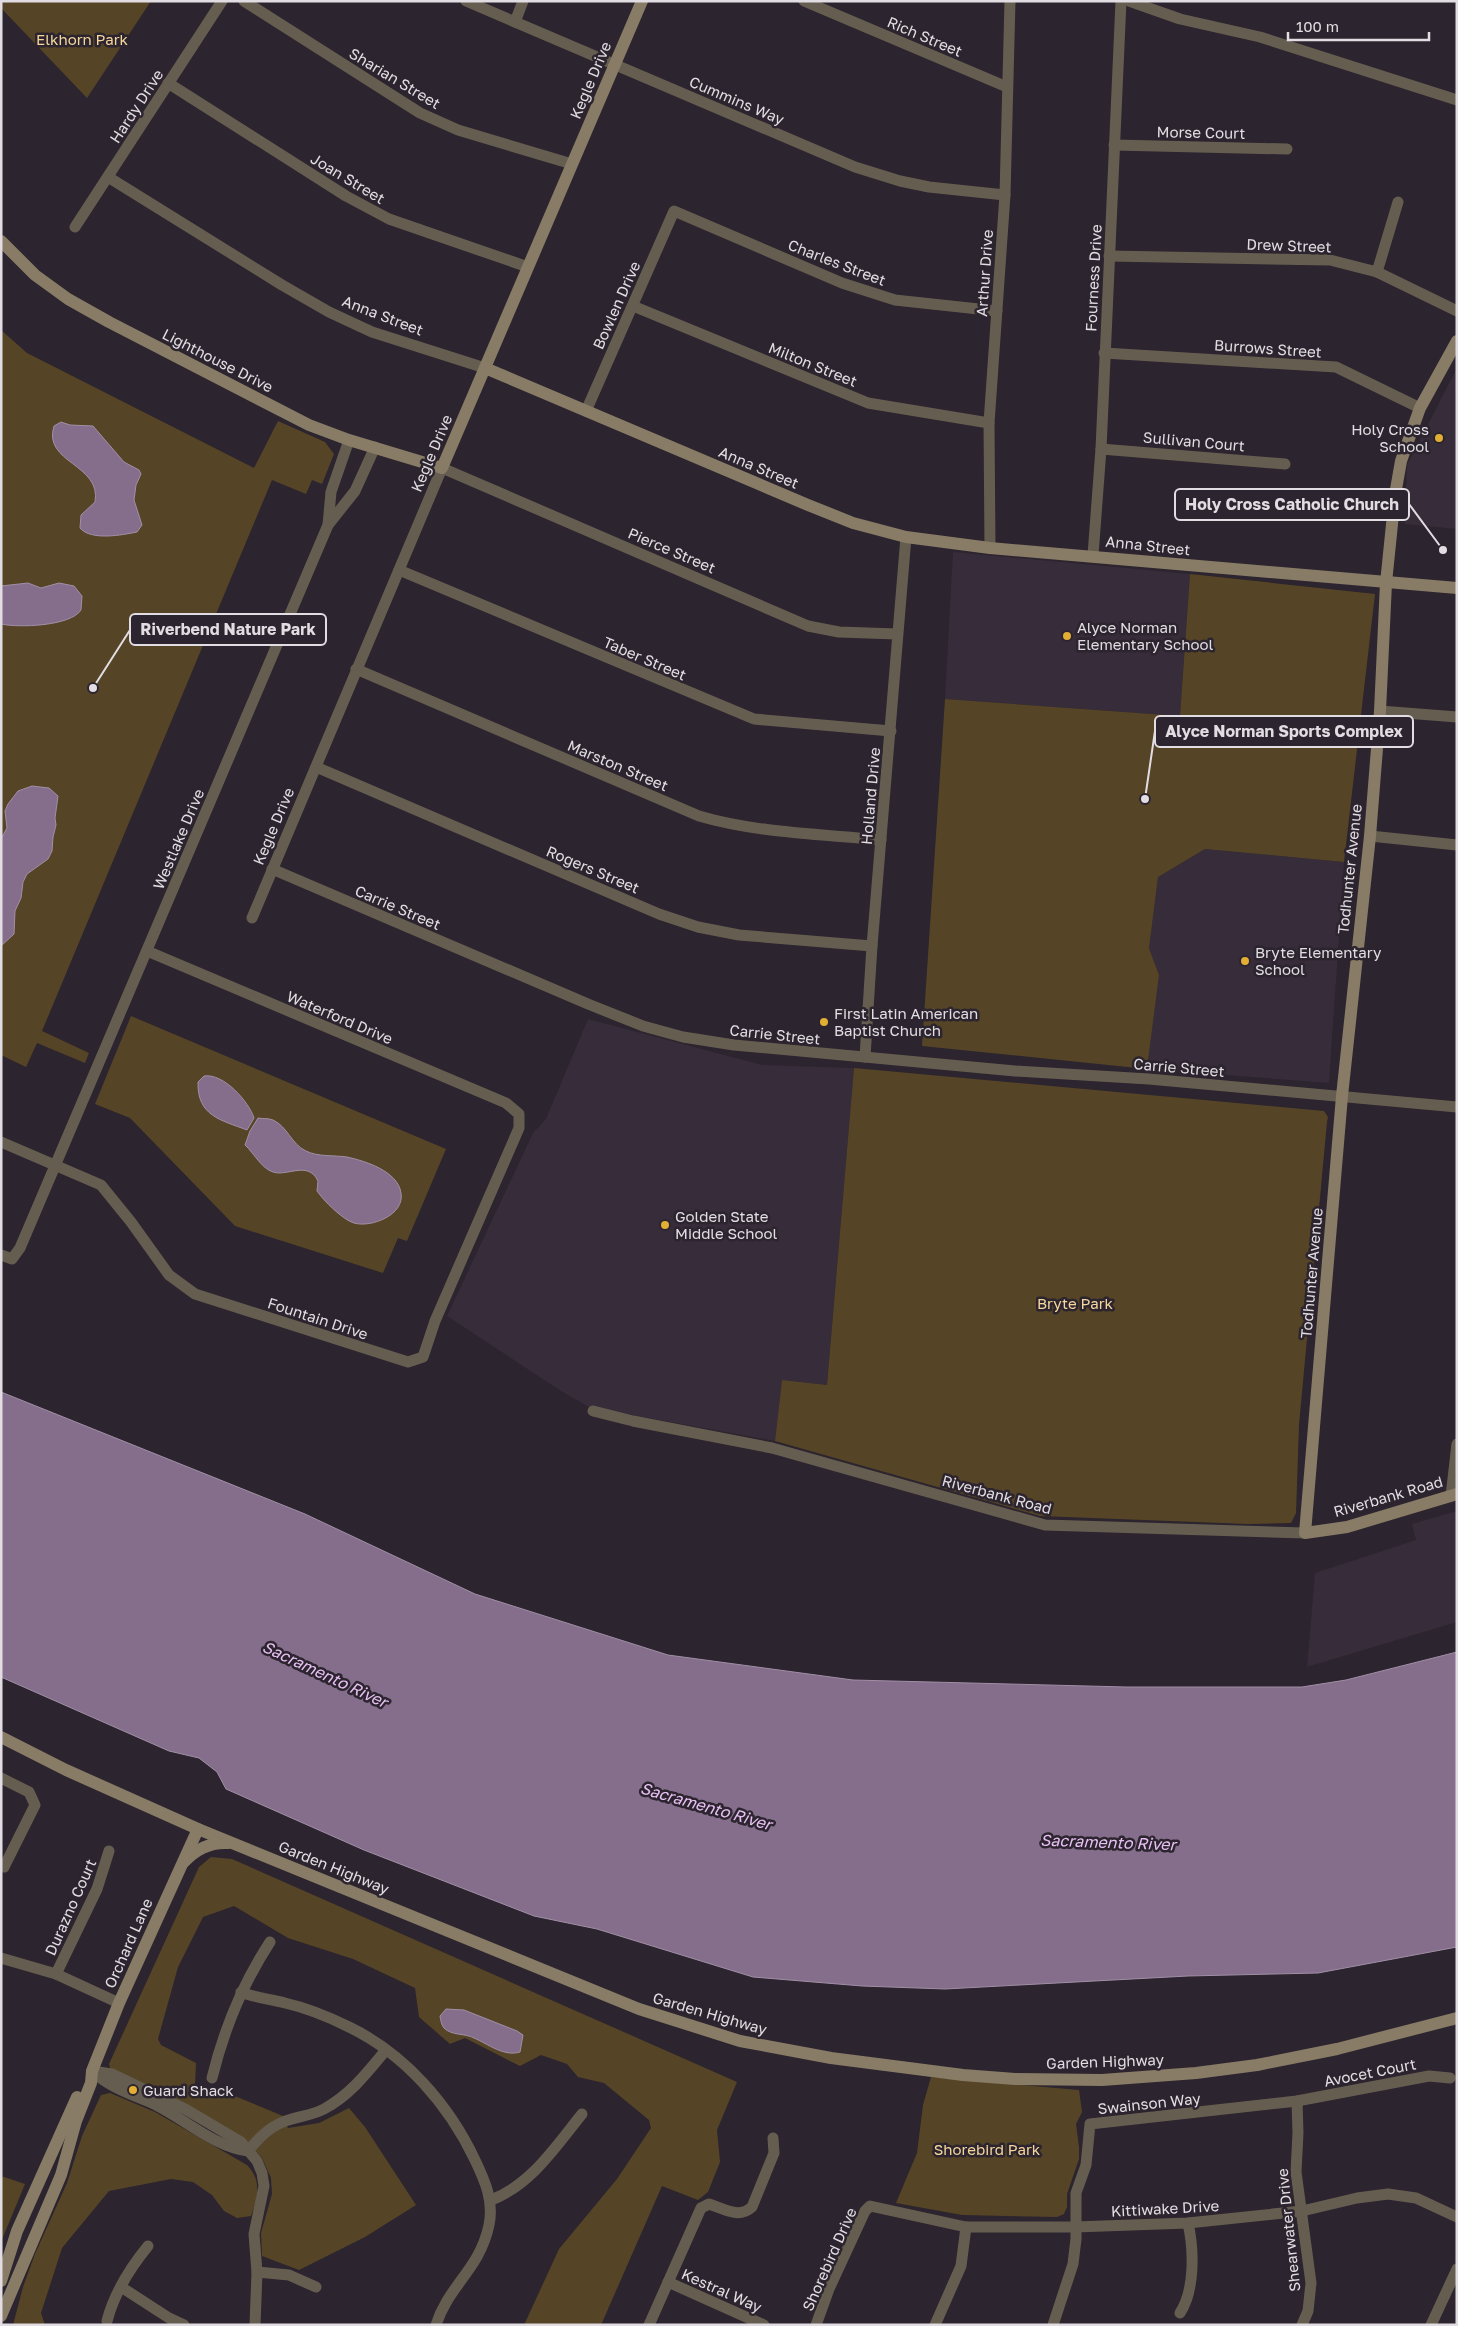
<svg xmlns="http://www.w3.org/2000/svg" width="1458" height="2326" font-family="'Golos Text',sans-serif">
  <rect width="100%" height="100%" fill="#2c242e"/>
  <g fill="#372c3a">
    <polygon points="1457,368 1457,529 1405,524 1407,465"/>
    <polygon points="953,552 1190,574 1180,716 945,699"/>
    <polygon points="1205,849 1344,862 1329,1083 1147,1069 1159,975 1149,948 1158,877"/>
    <polygon points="588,1019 762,1065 854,1068 827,1385 782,1380 775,1441 589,1407 561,1391 447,1316 533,1133 546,1119"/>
    <polygon points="1457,1511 1457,1622 1307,1667 1315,1573 1416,1540 1412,1524"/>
  </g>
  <g fill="#554526">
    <polygon points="1,1 151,1 87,98 1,8"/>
    <polygon points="1,330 27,353 254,468 278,421 325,442 334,454 322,484 312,480 306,494 272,480 42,1031 89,1053 85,1063 37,1043 26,1067 1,1055"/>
    <polygon points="1190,574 1375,594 1344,862 1205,849 1158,877 1149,948 1159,975 1147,1069 922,1046 945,699 1180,716"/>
    <polygon points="131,1016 446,1149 407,1241 398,1238 383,1273 235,1226 130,1118 95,1104"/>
    <polygon points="854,1068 1324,1111 1328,1117 1327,1122 1299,1425 1296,1513 1291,1523 1248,1524 1040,1516 775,1441 782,1380 827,1385"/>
    <polygon points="211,1857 232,1859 737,2082 717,2130 720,2162 708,2192 698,2200 662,2186 601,2325 524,2325 559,2249 617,2179 651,2128 649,2120 604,2083 578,2077 567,2064 541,2055 520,2066 465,2038 450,2044 419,2017 415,1988 353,1959 288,1938 234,1906 203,1917 178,1967 158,2039 161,2045 196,2063 195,2085 230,2094 283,2116 288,2128 319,2123 349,2108 365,2127 416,2205 365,2237 299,2270 262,2256 261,2233 272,2194 271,2178 262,2158 245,2139 110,2068 109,2064 199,1867"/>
    <polygon points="931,2077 1079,2090 1082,2112 1076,2124 1079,2147 1079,2159 1067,2194 1067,2207 1064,2214 1057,2217 962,2215 896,2203 917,2153 923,2105"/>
    <path d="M110,2093L155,2112L247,2165C262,2180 258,2197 251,2216L237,2218L224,2211L212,2195L193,2182L171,2179L109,2191L62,2248L41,2313L45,2325H13L23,2287L35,2254L67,2183L82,2136L101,2095Z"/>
    <polygon points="1,2176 25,2184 1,2242"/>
  </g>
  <g fill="#856e8c" stroke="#a18fa6">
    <path d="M61,422L70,425L93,426L124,462L139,470L141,474L136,485L134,500L142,525L137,532C122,535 91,541 80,528L81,515L95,502C102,464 42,463 54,426Z"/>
    <path d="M28,583L41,588L59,583L74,586L82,596L81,610C71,626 19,628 1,624V586Z"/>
    <polygon points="32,786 49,788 58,796 55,818 56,825 53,837 52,851 48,859 27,874 23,882 21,898 15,911 14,934 1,946 1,839 7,828 5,811 8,804 18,791"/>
    <path d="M204,1076C224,1073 249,1102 254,1118L247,1130C221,1120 197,1116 198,1082Z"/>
    <path d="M258,1118C264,1119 268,1118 273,1120C288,1127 291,1144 306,1151C318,1157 333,1155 347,1157C365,1161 398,1171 401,1193C405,1215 371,1228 354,1223C343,1220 323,1200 317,1191L318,1181C308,1160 287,1177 273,1172C261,1168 254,1153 245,1145L250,1131Z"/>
    <polygon points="1,1392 305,1514 475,1594 668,1655 853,1680 1126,1687 1302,1687 1346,1680 1457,1652 1457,1947 1318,1973 1188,1976 945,1989 862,1986 753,1977 597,1929 534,1916 364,1850 226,1789 217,1772 199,1758 169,1751 1,1677"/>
    <path d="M446,2009L464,2010L517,2031L523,2035L520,2052C504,2057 488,2044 474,2038C465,2033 452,2036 444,2028C441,2024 441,2021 440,2016Z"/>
  </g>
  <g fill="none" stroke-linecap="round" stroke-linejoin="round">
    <g stroke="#655e50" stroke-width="11">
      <polyline points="244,1 420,113 458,130 572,164"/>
      <polyline points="466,1 855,167 900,181 929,187 1005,195"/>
      <polyline points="804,1 1007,87"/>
      <polyline points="1129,1 1180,19 1260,37 1457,100"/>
      <polyline points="515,22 523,1"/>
      <polyline points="168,83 346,196 389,219 528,267"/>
      <polyline points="1114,145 1287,149"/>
      <polyline points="108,177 282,285 329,312 372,332 485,368"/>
      <polyline points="75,227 222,1"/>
      <polyline points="1109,256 1330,260 1377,272 1457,311"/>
      <polyline points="1377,272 1398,202"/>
      <polyline points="633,306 868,403 989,423"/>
      <polyline points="1104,353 1336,367 1420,408"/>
      <polyline points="586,411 674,211 842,283 895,300 997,311"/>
      <polyline points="1101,449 1285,464"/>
      <polyline points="328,525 355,491 375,447"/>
      <polyline points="990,548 989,423 1005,195 1010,1"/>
      <polyline points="1093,555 1101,449 1121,1"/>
      <polyline points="399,570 754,719 891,731"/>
      <path d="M356,669L699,816C757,833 821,834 881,840"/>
      <polyline points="1380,711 1457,717"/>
      <polyline points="316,767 659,914 698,927 739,935 872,946"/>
      <polyline points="1370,836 1457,845"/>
      <polyline points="272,869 588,1004 643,1026 683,1037 734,1045 1015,1071 1149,1079 1457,1107"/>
      <polyline points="252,918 442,468 808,626 839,632 897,634"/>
      <polyline points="865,1057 872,946 906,537"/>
      <polyline points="1,1142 101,1185 131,1222 169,1275 195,1294 408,1362 423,1357 435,1321 519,1128 519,1114 506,1103 147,951"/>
      <polyline points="1,1255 12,1259 20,1248 328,525 331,492 349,440"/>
      <polyline points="593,1411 633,1421 772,1448 1045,1525 1305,1533"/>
      <polyline points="1451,1496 1457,1444"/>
      <polyline points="1,1778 29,1792 35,1805 4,1867 1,1866"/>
      <polyline points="1,1958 56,1974 119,2003"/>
      <polyline points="56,1974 97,1889 109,1851"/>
      <path d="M241,1992C255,1998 270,1999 285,2003C307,2008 329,2017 349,2027C405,2054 449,2105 475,2160C485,2181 494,2201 489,2225C480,2269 448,2286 436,2325"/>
      <polyline points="92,2071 112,2074 185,2109 241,2142 257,2161 262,2173 264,2186 254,2234 257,2272 255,2325"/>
      <path d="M92,2071C110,2088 134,2095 156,2105C186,2120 215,2147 248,2151"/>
      <path d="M212,2078C224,2029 242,1985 270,1942"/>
      <polyline points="1297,2101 1298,2133 1296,2172 1311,2283 1308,2311 1302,2325"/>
      <path d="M248,2151C258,2139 268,2128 283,2122C297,2116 311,2116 324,2109C350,2095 367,2073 386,2050"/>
      <path d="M491,2200C531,2185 556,2146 582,2114"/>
      <polyline points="257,2272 289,2275 316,2287"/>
      <polyline points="668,2282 764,2325"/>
      <polyline points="121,2287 169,2318 184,2325"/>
      <path d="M1180,2313C1195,2290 1194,2250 1188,2223"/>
      <path d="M107,2321C114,2294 130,2268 148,2246"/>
      <path d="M649,2325L701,2208L709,2204C724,2209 739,2219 752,2207L774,2153L773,2138"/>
      <polyline points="816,2325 829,2289 865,2211 870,2206 966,2227 1075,2227 1188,2223 1302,2211 1357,2198 1388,2194 1416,2198 1457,2217"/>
      <polyline points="935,2325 961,2266 966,2227"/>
      <polyline points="1053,2325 1073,2264 1076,2239 1076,2193 1086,2165 1090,2124 1297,2101 1429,2076 1450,2078"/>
      <polyline points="1431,2325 1457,2269"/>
    </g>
    <g stroke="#887c66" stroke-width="12">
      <polyline points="1,241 35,275 68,299 109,322 309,425 349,440 442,468 642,1"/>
      <polyline points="1457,341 1420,408 1401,461 1395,495 1386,583 1380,711 1370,836 1342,1096 1305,1533 1347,1527 1457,1494"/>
      <polyline points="485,368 808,505 853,523 906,537 990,548 1457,588"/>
      <polyline points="1,1737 66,1770 198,1829 639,2009 740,2041 831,2058 963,2075 1015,2079 1102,2080 1196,2073 1257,2065 1337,2049 1457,2018"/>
      <path d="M184,1862C196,1849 211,1842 228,1843"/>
      <polyline points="1,2281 17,2231 77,2097"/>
      <polyline points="1,2316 61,2175 76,2121 91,2083 92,2071 119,2003 198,1829"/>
    </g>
  </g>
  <g fill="#e2ae34" stroke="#2c242e" stroke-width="2">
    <circle cx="1439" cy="438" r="5"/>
    <circle cx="1067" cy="636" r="5"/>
    <circle cx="1245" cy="961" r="5"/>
    <circle cx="824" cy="1022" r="5"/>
    <circle cx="665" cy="1225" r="5"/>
    <circle cx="133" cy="2090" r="5"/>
  </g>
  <g text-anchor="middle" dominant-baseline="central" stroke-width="5" stroke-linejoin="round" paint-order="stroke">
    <g font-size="15" fill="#e2dde3" stroke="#2c242e">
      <text transform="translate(925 36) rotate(23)">Rich Street</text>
      <text transform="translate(395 78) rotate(31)">Sharian Street</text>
      <text transform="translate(590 80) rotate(-67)">Kegle Drive</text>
      <text transform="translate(737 100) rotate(23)">Cummins Way</text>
      <text transform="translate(136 106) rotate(-57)">Hardy Drive</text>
      <text transform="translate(1201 132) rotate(1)">Morse Court</text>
      <text transform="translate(348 178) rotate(31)">Joan Street</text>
      <text transform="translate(1289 245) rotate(2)">Drew Street</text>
      <text transform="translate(837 262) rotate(21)">Charles Street</text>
      <text transform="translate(984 273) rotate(-86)">Arthur Drive</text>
      <text transform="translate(1093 278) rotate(-87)">Fourness Drive</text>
      <text transform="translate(616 305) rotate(-66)">Bowlen Drive</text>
      <text transform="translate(383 315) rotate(21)">Anna Street</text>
      <text transform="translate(1268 348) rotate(4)">Burrows Street</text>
      <text transform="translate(218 360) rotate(27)">Lighthouse Drive</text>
      <text transform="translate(813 364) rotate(22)">Milton Street</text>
      <text transform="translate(1194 441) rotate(5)">Sullivan Court</text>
      <text transform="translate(431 453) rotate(-67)">Kegle Drive</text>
      <text transform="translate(759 467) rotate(23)">Anna Street</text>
      <text transform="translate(1148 545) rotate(6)">Anna Street</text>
      <text transform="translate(672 550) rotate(23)">Pierce Street</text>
      <text transform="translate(645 658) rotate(23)">Taber Street</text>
      <text transform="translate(618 765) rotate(23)">Marston Street</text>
      <text transform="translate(870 796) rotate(-85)">Holland Drive</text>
      <text transform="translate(273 826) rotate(-67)">Kegle Drive</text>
      <text transform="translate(178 839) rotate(-67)">Westlake Drive</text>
      <text transform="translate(593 869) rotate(23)">Rogers Street</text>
      <text transform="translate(1349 869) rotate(-84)">Todhunter Avenue</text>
      <text transform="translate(398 907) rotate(23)">Carrie Street</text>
      <text transform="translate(340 1017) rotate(23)">Waterford Drive</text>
      <text transform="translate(775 1034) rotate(6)">Carrie Street</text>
      <text transform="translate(1179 1067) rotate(5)">Carrie Street</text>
      <text transform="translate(1311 1273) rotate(-85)">Todhunter Avenue</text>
      <text transform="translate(318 1318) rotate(18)">Fountain Drive</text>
      <text transform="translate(997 1494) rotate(15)">Riverbank Road</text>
      <text transform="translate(1388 1496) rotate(-16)">Riverbank Road</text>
      <text transform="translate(334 1867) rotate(22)">Garden Highway</text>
      <text transform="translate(70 1907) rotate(-66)">Durazno Court</text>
      <text transform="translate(128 1943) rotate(-66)">Orchard Lane</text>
      <text transform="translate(710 2013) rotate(16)">Garden Highway</text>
      <text transform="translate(1105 2061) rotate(-2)">Garden Highway</text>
      <text transform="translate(1370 2072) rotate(-11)">Avocet Court</text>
      <text transform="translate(1149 2103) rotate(-6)">Swainson Way</text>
      <text transform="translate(1165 2208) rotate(-3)">Kittiwake Drive</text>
      <text transform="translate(1288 2230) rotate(-96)">Shearwater Drive</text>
      <text transform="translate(829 2259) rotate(-66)">Shorebird Drive</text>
      <text transform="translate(722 2290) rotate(24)">Kestral Way</text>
    </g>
    <g font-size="15" fill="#f5d79d" stroke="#2c242e">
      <text x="82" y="39">Elkhorn Park</text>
      <text x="1075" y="1303">Bryte Park</text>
      <text x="987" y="2149">Shorebird Park</text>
    </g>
    <g font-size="15" fill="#e2dde3" stroke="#2c242e" text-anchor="start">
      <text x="1429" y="429" text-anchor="end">Holy Cross<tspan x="1429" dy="17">School</tspan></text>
      <text x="1077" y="627">Alyce Norman<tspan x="1077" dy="17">Elementary School</tspan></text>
      <text x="1255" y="952">Bryte Elementary<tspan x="1255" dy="17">School</tspan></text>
      <text x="834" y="1013">First Latin American<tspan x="834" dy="17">Baptist Church</tspan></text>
      <text x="675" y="1216">Golden State<tspan x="675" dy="17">Middle School</tspan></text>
      <text x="143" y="2090">Guard Shack</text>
    </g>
    <g font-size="16" font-style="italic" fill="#e7c0f3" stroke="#2c242e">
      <text transform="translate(325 1674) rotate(25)">Sacramento River</text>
      <text transform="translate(706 1806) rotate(16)">Sacramento River</text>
      <text transform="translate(1108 1842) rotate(2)">Sacramento River</text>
    </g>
  </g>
  <path fill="none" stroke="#e2dde3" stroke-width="2" d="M1443 550L1409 504M93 688L130 630M1145 799L1155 731"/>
  <g fill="#e2dde3" stroke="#2c242e" stroke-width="2">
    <circle cx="1443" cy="550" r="5"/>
    <circle cx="93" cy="688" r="5"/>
    <circle cx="1145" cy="799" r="5"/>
  </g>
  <g fill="#2c242e" stroke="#e2dde3" stroke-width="2">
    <rect x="1175" y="489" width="234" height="31" rx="5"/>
    <rect x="130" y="614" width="196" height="31" rx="5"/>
    <rect x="1155" y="716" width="258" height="31" rx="5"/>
  </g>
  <g font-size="16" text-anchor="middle" font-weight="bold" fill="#e2dde3">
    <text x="1292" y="510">Holy Cross Catholic Church</text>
    <text x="228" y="635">Riverbend Nature Park</text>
    <text x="1284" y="737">Alyce Norman Sports Complex</text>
  </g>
  <rect width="1458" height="2326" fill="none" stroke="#e2dde3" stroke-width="5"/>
  <path d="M1288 32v8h141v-8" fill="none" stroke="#e2dde3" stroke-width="2.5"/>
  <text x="1296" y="32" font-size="15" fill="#e2dde3" stroke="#2c242e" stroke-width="4" paint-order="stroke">100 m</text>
</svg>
